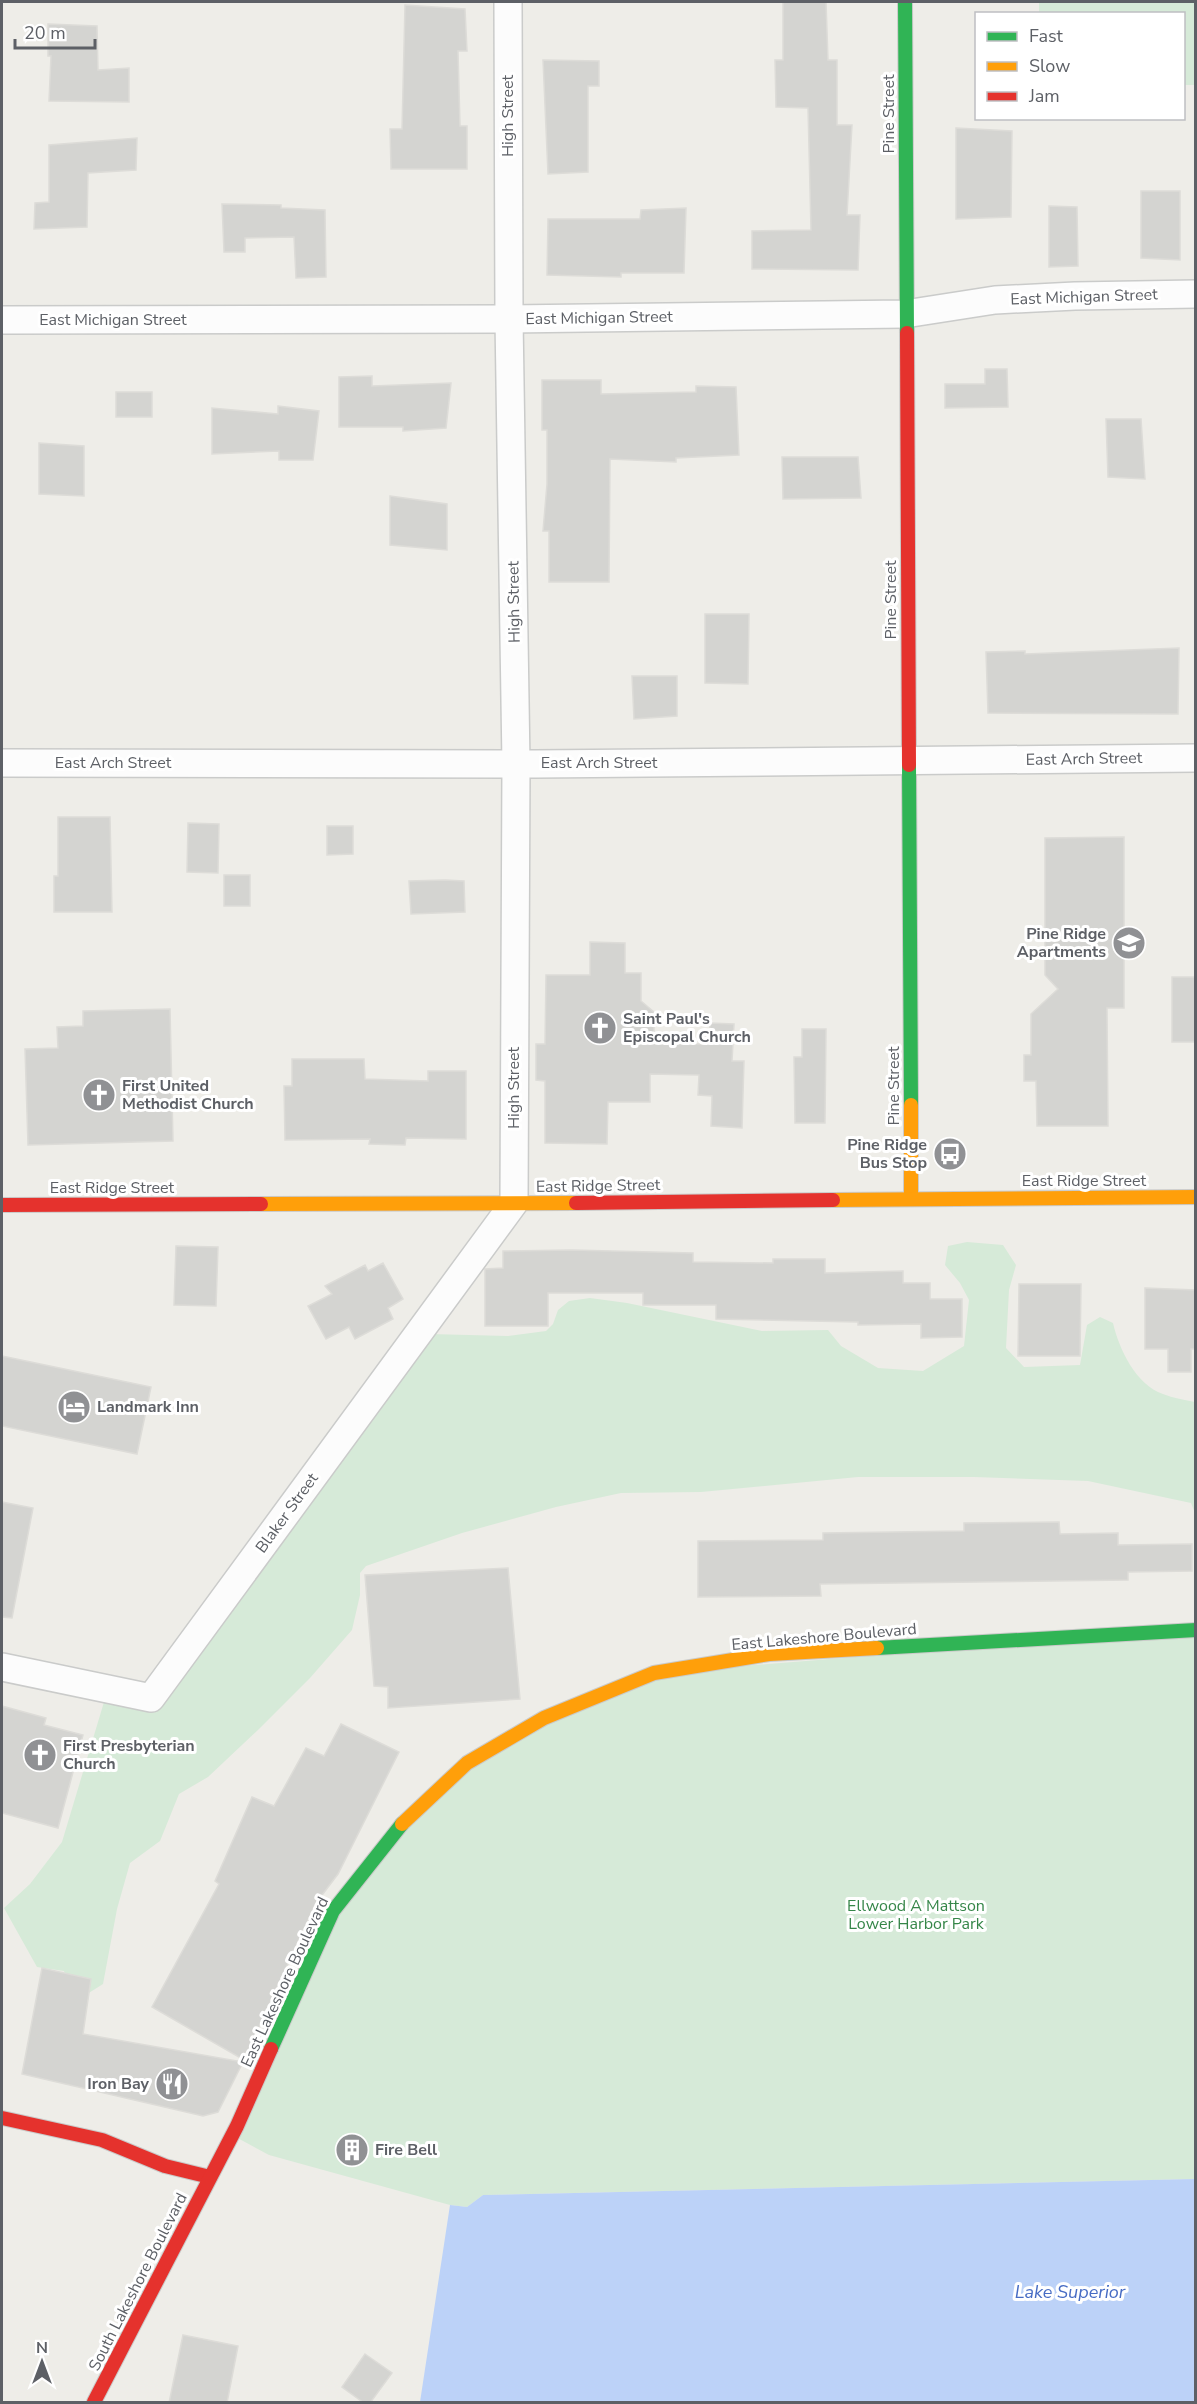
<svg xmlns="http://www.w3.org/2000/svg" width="1197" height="2404" font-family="'Nunito Sans',sans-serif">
  <rect width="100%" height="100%" fill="#eeede8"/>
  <g fill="#d6ead8">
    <polygon points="1039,2 1195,2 1195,85 1184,85 1184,14 1039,13"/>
    <path d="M967,1242L1003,1245L1016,1265L1009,1290L1006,1348L1024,1367L1080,1365L1087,1325L1100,1317L1113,1323C1119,1349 1136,1385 1163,1394C1173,1398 1185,1400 1195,1402V1513L1191,1503L1088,1481L974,1477H858L701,1492L621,1493L556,1507L462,1533L366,1566L360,1573V1595L352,1630L310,1678L259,1729L208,1777L179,1794L160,1841L130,1863L117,1909L103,1984L84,1996L67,1980L64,1971L37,1967L4,1908L30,1884L62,1842L104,1702L118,1700L141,1711L160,1704L429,1334L508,1336L546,1331L553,1324L558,1310L569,1301L590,1298L627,1303L762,1331L828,1330L841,1346L878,1368L923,1371L964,1346L969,1300L960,1283L945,1265L948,1246Z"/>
    <polygon points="1195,1630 1195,2179 483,2195 467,2207 450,2205 269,2155 232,2135 333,1911 467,1763 654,1673"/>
  </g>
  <polygon fill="#bcd2f8" points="1195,2179 1195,2402 420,2402 450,2205 467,2207 483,2195"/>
  <g fill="#d4d4d1" stroke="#dddcd8" stroke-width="1.5">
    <polygon points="783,2 826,2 828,60 837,60 837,125 852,125 847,215 860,215 858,270 752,269 752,231 811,230 808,108 776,107 775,60 783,60"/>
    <polygon points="405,5 465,9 467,51 458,51 460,126 467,126 467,169 391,169 390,129 402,129"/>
    <polygon points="48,24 97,26 98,70 129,68 129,102 49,101 51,56 48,56"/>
    <polygon points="543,60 599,61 599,86 588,86 588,172 548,174"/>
    <polygon points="956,128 1012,131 1011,217 956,219"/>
    <polygon points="137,138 136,170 88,173 87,227 34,229 35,203 49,202 49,145"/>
    <polygon points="1141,191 1180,191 1180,260 1141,258"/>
    <polygon points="222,204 281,205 281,208 325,210 326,277 296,278 294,237 245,238 245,252 224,252"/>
    <polygon points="1049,206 1077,207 1078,266 1049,267"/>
    <polygon points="686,208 684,273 621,273 621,277 547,275 548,219 640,219 641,210"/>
    <polygon points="985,369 1007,369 1008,407 945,408 945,384 985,384"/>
    <polygon points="372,376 372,386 451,383 446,428 403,431 403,427 339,427 339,377"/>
    <polygon points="542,380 601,380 601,394 696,392 696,386 736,387 739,455 676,458 676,462 610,459 609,582 549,582 549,531 543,531 547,484 547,430 542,430"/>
    <rect x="116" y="392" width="36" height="25"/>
    <polygon points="278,406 319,411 313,460 279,460 279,451 212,454 212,408 278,414"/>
    <polygon points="1106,419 1141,419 1145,479 1108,477"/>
    <polygon points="39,443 84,446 84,496 39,494"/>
    <polygon points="782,457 858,457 861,498 783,499"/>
    <polygon points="390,496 447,504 447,550 390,545"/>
    <polygon points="705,614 749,614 748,684 705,683"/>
    <polygon points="1179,648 1178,714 988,713 986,652 1025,651 1025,654"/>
    <polygon points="632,676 677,676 677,716 634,719"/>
    <polygon points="58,817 110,817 112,912 54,912 54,876 58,876"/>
    <polygon points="188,823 219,824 218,873 187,872"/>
    <polygon points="327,826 353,826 353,854 327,855"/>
    <polygon points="1124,837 1124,1008 1107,1008 1108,1126 1037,1126 1036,1081 1024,1081 1024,1055 1031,1055 1031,1014 1058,989 1045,975 1045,838"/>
    <rect x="224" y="875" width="26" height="31"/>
    <polygon points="445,880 464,881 465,912 411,914 409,881"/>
    <polygon points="590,942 625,943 625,973 641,973 641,1001 654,1012 654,1044 709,1044 710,1023 734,1024 732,1061 744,1061 742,1128 711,1126 712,1096 698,1095 699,1075 650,1074 650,1102 608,1102 607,1144 545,1143 545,1081 536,1080 536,1044 545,1044 546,975 590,975"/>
    <rect x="1172" y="977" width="24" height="65"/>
    <polygon points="170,1009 173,1141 28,1145 25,1049 58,1048 57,1027 83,1026 83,1011"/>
    <polygon points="802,1029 826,1029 825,1123 795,1123 794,1057 802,1057"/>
    <polygon points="292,1059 364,1059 365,1079 428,1081 428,1071 466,1071 466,1139 406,1138 405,1145 369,1144 370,1139 285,1140 284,1086 292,1086"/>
    <polygon points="176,1246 218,1247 216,1306 174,1305"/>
    <polygon points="571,1250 693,1253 693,1262 773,1263 773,1259 825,1259 825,1273 903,1271 903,1283 930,1283 930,1299 962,1299 962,1337 921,1338 921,1324 858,1325 858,1322 716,1319 716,1305 643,1305 643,1293 548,1293 548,1326 485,1326 485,1269 503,1268 503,1251"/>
    <polygon points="383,1263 403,1299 388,1308 393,1319 355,1339 349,1327 326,1339 308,1306 332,1294 325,1286 365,1265 368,1271"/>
    <polygon points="1019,1284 1081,1284 1080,1356 1018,1356"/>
    <polygon points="1145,1288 1196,1290 1196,1349 1191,1349 1191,1372 1168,1372 1168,1349 1145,1349"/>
    <polygon points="2,1356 151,1387 137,1454 2,1426"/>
    <polygon points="2,1502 33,1508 12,1618 2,1617"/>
    <polygon points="1059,1522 1060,1534 1118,1533 1118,1545 1192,1544 1192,1571 1128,1572 1128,1580 820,1584 821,1596 698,1597 698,1541 823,1540 823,1533 964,1531 964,1523"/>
    <polygon points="508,1568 520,1699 388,1708 388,1687 374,1686 365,1575"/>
    <polygon points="2,1706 46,1718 44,1725 83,1735 58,1828 2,1813"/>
    <polygon points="341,1724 399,1752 338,1874 316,1903 244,2060 152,2007 219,1884 215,1881 252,1797 274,1806 306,1748 324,1756"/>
    <polygon points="42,1968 91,1979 83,2034 243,2062 218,2112 203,2116 22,2074"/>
    <polygon points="183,2335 238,2346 227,2403 169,2403"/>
    <polygon points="365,2354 392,2373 370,2403 364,2403 342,2387"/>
  </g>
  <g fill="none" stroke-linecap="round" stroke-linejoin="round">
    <defs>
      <g id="street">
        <polyline points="2,320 509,319 905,314 995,300 1075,296 1196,294"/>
        <polyline points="2,763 535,764 1196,758"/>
        <polyline points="2,1667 151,1698 514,1203 516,764 509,319 508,2"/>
      </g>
      <g id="fast">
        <polyline points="905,2 907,333"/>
        <polyline points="909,765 911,1105"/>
        <polyline points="877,1648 1196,1630"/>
        <polyline points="271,2049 333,1911 402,1824"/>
      </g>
      <g id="slow">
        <polyline points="911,1105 911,1199"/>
        <polyline points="833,1200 1196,1197"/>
        <polyline points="261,1204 576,1203"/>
        <polyline points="402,1824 467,1763 544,1718 654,1673 769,1654 877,1648"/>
      </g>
      <g id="jam">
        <polyline points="907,333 909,765"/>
        <polyline points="576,1203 833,1200"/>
        <polyline points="2,1205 261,1204"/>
        <polyline points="2,2118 102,2140 165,2166 210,2177"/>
        <polyline points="94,2402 237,2126 271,2049"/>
      </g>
    </defs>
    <use href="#street" stroke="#cacbca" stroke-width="30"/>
    <use href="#fast" stroke="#cacac9" stroke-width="16"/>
    <use href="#slow" stroke="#cacac9" stroke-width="16"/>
    <use href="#jam" stroke="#cacac9" stroke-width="16"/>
    <use href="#street" stroke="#fcfcfc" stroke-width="27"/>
    <use href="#fast" stroke="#30b455" stroke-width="14"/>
    <use href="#slow" stroke="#ff9f0a" stroke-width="14"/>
    <use href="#jam" stroke="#e5322d" stroke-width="14"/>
  </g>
  <defs>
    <symbol id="school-disc" viewBox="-11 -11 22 22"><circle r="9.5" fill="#909194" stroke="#fff"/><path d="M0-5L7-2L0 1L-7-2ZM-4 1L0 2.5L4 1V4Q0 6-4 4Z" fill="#fff"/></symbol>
    <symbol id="church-disc" viewBox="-11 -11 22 22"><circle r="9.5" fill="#909194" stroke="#fff"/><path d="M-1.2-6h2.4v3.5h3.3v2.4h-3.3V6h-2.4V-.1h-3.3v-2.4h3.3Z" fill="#fff"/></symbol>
    <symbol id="bus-disc" viewBox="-11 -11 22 22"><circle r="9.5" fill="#909194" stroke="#fff"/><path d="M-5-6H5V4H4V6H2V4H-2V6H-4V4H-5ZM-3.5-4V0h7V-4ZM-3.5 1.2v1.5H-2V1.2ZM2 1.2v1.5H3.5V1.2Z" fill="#fff"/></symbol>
    <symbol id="hotel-disc" viewBox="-11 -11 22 22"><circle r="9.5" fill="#909194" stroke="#fff"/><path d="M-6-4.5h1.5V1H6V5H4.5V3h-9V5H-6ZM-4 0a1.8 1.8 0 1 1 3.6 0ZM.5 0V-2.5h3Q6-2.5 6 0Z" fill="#fff"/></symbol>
    <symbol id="restaurant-disc" viewBox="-11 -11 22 22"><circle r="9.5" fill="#909194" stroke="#fff"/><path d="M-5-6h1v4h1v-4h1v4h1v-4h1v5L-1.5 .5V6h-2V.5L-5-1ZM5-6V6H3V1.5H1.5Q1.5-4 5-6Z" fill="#fff"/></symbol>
    <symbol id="building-disc" viewBox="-11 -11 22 22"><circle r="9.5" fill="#909194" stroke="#fff"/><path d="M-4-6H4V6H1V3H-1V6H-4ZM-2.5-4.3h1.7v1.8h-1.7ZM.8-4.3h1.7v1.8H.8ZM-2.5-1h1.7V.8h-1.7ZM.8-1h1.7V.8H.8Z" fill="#fff"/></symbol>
  </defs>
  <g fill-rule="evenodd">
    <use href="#school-disc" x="1110" y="924" width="38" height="38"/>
    <use href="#church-disc" x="581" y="1009" width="38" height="38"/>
    <use href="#church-disc" x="80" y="1076" width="38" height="38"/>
    <use href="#bus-disc" x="931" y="1135" width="38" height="38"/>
    <use href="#hotel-disc" x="55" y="1388" width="38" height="38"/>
    <use href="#church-disc" x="21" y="1736" width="38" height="38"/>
    <use href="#restaurant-disc" x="153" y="2065" width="38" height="38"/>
    <use href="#building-disc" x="333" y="2131" width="38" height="38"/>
  </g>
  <g text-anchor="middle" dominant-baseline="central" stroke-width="6" stroke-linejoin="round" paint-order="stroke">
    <g font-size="16" fill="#5d6066" stroke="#fff">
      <text transform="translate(889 114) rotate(-90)">Pine Street</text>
      <text transform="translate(508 116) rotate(-90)">High Street</text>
      <text transform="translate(1084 297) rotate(-2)">East Michigan Street</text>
      <text transform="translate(599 318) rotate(-1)">East Michigan Street</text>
      <text x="113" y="320">East Michigan Street</text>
      <text transform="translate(891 600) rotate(-90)">Pine Street</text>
      <text transform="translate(514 602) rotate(-91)">High Street</text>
      <text transform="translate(1084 759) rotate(-1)">East Arch Street</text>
      <text x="113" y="763">East Arch Street</text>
      <text x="599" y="763">East Arch Street</text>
      <text transform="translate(894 1086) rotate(-90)">Pine Street</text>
      <text transform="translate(514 1088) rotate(-90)">High Street</text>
      <text x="1084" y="1181">East Ridge Street</text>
      <text transform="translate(598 1186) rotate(-1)">East Ridge Street</text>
      <text x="112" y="1188">East Ridge Street</text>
      <text transform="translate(287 1513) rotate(-54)">Blaker Street</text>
      <text transform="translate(824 1637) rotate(-5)">East Lakeshore Boulevard</text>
      <text transform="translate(285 1982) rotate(-65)">East Lakeshore Boulevard</text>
      <text transform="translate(138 2282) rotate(-63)">South Lakeshore Boulevard</text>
    </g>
    <g font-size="16" font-weight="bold" fill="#5d6066" stroke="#fff" text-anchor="start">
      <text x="1106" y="934" text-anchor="end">Pine Ridge<tspan x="1106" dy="18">Apartments</tspan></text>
      <text x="623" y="1019">Saint Paul's<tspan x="623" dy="18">Episcopal Church</tspan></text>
      <text x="122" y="1086">First United<tspan x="122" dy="18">Methodist Church</tspan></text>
      <text x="927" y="1145" text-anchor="end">Pine Ridge<tspan x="927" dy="18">Bus Stop</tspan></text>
      <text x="97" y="1407">Landmark Inn</text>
      <text x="63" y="1746">First Presbyterian<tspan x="63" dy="18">Church</tspan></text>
      <text x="149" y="2084" text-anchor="end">Iron Bay</text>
      <text x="375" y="2150">Fire Bell</text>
    </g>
    <g font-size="16" fill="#358648" stroke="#fff">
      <text x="916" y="1906">Ellwood A Mattson<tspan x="916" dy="18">Lower Harbor Park</tspan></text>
    </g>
    <g font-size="18" font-style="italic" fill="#476cc4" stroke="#fff">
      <text x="1070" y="2292">Lake Superior</text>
    </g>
  </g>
  <rect width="1197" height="2404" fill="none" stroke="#5d6066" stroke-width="6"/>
  <rect x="975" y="12" width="210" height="108" fill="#ffffff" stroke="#bebfc2" stroke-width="1.5"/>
  <rect x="987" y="32" width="30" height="9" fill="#30b455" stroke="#bebfc2" stroke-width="1.5"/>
  <text x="1029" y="42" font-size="18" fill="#5d6066">Fast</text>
  <rect x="987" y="62" width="30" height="9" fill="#ff9f0a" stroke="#bebfc2" stroke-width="1.5"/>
  <text x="1029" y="72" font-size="18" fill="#5d6066">Slow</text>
  <rect x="987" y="92" width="30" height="9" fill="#e5322d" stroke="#bebfc2" stroke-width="1.5"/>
  <text x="1029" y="102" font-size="18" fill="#5d6066">Jam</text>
  <g transform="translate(42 2362)" stroke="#ffffff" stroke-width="4.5" paint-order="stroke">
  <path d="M0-4.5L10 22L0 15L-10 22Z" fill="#5d6066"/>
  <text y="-9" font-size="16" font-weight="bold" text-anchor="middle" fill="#5d6066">N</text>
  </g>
  <path d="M15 39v9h80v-9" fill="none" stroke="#5d6066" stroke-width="3"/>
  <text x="24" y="39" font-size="18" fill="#5d6066" stroke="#ffffff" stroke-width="4.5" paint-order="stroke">20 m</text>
</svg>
